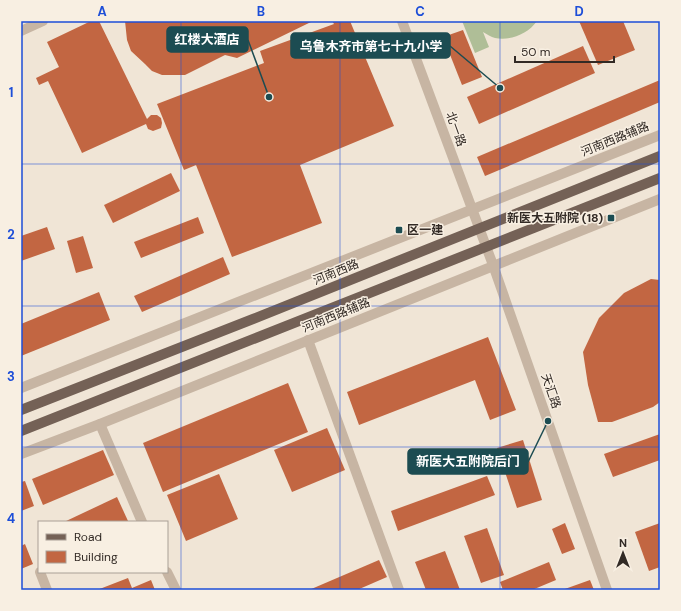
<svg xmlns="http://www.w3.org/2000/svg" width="681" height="611" font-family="'DM Sans','Noto Sans SC',sans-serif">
  <rect width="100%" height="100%" fill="#f0e5d6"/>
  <path fill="#afbe97" d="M462,21H537C528,34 510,41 495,38C491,37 487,34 483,32L489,47L475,53Z"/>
  <g fill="#c26642">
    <polygon points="91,21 99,21 147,119 151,115 157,115 161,118 162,123 161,128 153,131 148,129 146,124 82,153 48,81 39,85 36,78 59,67 47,42"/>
    <polygon points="125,21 313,21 237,58 225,55 185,75 162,75 152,71 145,64 131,51 127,40"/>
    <polygon points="332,21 350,21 394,126 300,165 322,223 232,257 196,165 201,163 184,170 157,104 264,63 260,51 334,24"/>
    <polygon points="579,21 623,21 635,50 598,65"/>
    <polygon points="463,30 482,77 462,85 443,37"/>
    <polygon points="583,46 595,73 479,124 467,97"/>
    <polygon points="660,80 660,102 485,176 477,157"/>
    <polygon points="171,173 180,191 113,223 104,205"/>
    <polygon points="198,217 204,233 141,258 134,242"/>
    <polygon points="47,227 55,249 21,261 21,236"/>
    <polygon points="83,236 93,268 76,273 67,241"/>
    <polygon points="223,257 230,274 142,312 134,296"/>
    <polygon points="651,279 660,280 660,402 653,407 612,422 598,422 588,385 583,352 599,318 624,293"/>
    <polygon points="99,292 110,320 21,356 21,324"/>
    <polygon points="488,337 516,410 490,420 475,380 359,425 347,392"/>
    <polygon points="288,383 308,432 163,492 143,443"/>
    <polygon points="327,428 345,470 292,492 274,450"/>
    <polygon points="660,434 660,460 613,477 604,454"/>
    <polygon points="523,440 542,500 517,508 497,448"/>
    <polygon points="103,450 114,475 43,505 32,479"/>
    <polygon points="219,474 238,519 186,541 167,495"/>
    <polygon points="487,476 495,495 398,531 391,511"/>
    <polygon points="25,481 34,506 21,511 21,482"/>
    <polygon points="117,497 128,521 64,522"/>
    <polygon points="565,523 575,549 562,554 552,529"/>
    <polygon points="660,523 660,567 649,571 635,532"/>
    <polygon points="487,528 504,575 481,583 464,536"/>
    <polygon points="25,544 33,564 21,569 21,546"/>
    <polygon points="445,551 460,590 426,590 415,562"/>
    <polygon points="379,560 387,577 357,590 309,590"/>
    <polygon points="549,562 556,580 532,590 503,590 500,582"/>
    <polygon points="128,578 132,588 151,580 155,590 97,590"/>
    <polygon points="590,580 594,590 562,590"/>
  </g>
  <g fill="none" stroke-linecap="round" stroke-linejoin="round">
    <g stroke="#c7b5a3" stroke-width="10">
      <polyline points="308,340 399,590"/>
      <polyline points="100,424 142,522"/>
      <polyline points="40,572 47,590"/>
      <polyline points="167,572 176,590"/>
    </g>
    <g stroke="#c7b5a3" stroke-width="10">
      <polyline points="402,21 493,265 607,590"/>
      <polyline points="21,31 43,21"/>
      <polyline points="21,388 660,135"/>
      <polyline points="21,454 100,424 660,199"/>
    </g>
    <g stroke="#746156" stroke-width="10">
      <polyline points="21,410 253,319 660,156"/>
      <polyline points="21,431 660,178"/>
    </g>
  </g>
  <path fill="none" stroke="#1d4ed8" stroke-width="1" stroke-opacity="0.55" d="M181,21V590M340,21V590M500,21V590M21,164H660M21,306H660M21,447H660"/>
  <g fill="#1c4c52" stroke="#f8efe2" stroke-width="1.5">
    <rect x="607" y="214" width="8" height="8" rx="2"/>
    <rect x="395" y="226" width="8" height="8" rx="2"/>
  </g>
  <g text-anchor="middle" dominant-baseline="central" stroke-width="3" stroke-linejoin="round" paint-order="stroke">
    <g font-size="12" fill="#322a25" stroke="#f8efe2">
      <text transform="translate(456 129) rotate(70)">北一路</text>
      <text transform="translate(615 139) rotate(-22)">河南西路辅路</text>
      <text transform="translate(336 272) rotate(-22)">河南西路</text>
      <text transform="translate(336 315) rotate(-22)">河南西路辅路</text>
      <text transform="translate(551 391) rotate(71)">天汇路</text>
    </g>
    <g font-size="12" font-weight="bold" fill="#322a25" stroke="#f8efe2" text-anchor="end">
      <text x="603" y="218">新医大五附院 (18)</text>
      <text x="407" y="230" text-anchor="start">区一建</text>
    </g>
  </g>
  <path fill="none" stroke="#1c4c52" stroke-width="1.5" d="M269 97L248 40M500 88L450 46M548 421L528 462"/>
  <g fill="#1c4c52" stroke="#f8efe2" stroke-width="1.5">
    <circle cx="269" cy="97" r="4"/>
    <circle cx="500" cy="88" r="4"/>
    <circle cx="548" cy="421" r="4"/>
  </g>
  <g fill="#1c4c52" stroke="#1c4c52" stroke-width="1.5">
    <rect x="167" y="27" width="81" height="25" rx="4"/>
    <rect x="291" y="33" width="159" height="25" rx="4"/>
    <rect x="408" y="449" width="120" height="25" rx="4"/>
  </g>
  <g font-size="13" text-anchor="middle" font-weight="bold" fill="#fff">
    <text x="207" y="44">红楼大酒店</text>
    <text x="371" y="51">乌鲁木齐市第七十九小学</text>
    <text x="468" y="466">新医大五附院后门</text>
  </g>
  <rect width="681" height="611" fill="none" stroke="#f8efe2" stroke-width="44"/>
  <rect x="38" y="521" width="130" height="52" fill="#f8efe2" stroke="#a9a096"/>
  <rect x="46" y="534" width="20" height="6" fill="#746156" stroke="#a9a096"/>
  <text x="74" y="541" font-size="12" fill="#322a25">Road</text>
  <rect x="46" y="551" width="20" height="12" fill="#c26642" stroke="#a9a096"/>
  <text x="74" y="561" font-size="12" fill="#322a25">Building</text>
  <g transform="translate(623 553)" stroke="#f8efe2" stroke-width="3" paint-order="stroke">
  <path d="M0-3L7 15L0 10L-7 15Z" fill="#322a25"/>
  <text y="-6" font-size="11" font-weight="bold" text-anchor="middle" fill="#322a25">N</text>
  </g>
  <path d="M515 56v6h99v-6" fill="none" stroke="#322a25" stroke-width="2"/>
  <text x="521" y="56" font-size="12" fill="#322a25" stroke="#f8efe2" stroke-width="3" paint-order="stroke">50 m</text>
  <rect x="22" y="22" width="637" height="567" fill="none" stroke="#1d4ed8" stroke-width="1.5"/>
  <g font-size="13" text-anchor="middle" font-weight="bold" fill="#1d4ed8">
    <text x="102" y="16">A</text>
    <text x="261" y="16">B</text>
    <text x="420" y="16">C</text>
    <text x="579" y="16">D</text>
    <text x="11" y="97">1</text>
    <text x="11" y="239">2</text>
    <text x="11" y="381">3</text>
    <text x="11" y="523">4</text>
  </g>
</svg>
